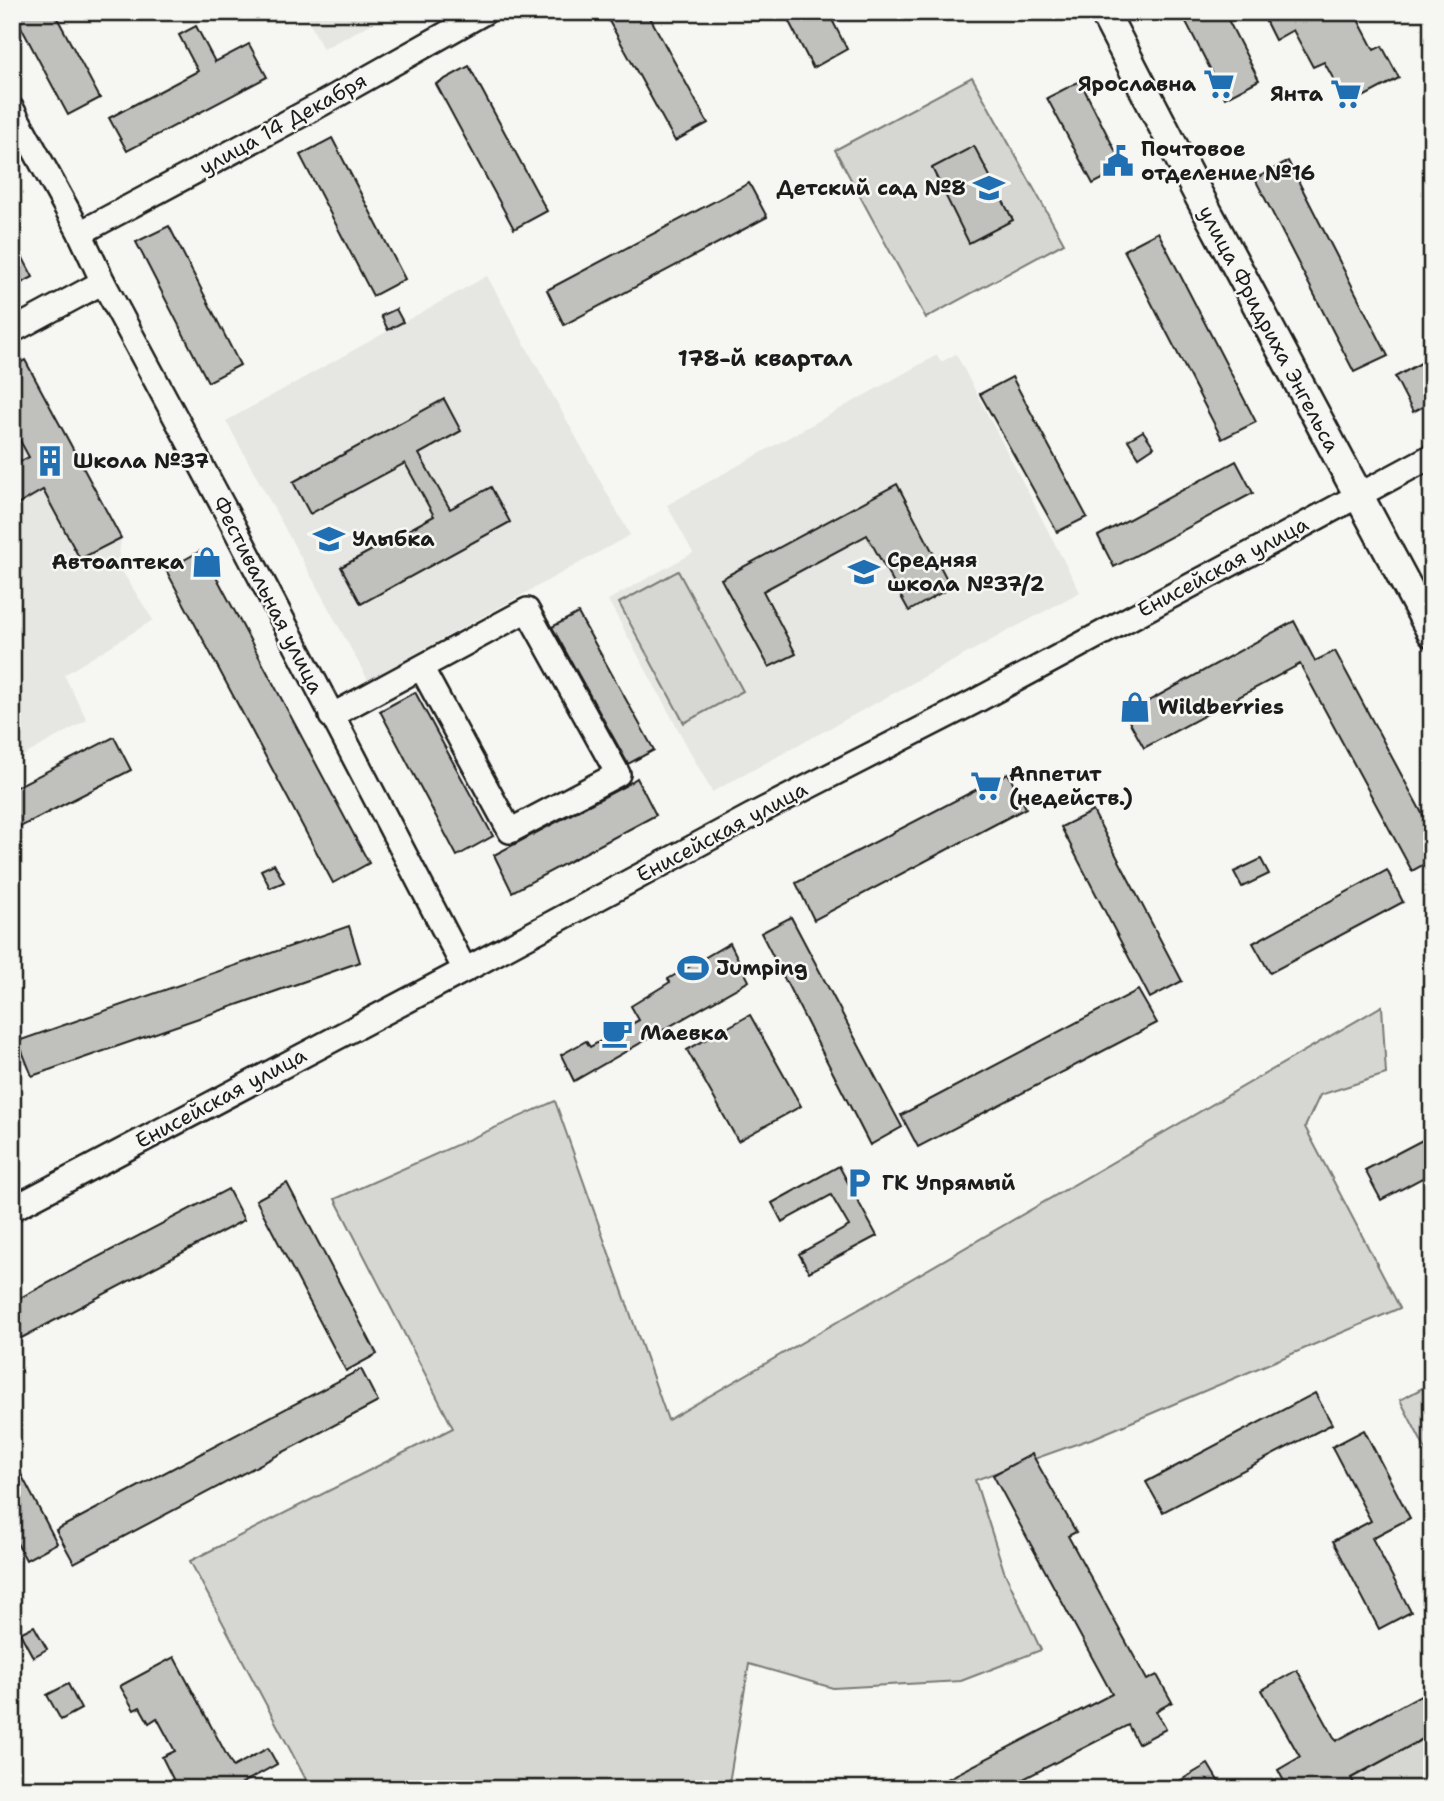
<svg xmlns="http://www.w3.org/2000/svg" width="1444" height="1801" font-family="'Shantell Sans',sans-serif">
  <rect width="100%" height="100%" fill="#f6f6f2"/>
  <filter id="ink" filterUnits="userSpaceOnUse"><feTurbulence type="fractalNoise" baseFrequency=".0143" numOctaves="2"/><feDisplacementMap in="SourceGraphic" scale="14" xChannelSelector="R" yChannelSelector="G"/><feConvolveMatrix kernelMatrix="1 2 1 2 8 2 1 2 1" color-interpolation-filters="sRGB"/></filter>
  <g filter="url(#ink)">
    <g fill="#e6e6e2">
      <polygon points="304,12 394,12 323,49"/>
      <polygon points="487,276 630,535 368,680 226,421"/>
      <polygon points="956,354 1080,592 712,792 608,600 693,553 667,505 937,355 941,362"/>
      <polygon points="12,426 29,457 12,466"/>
      <polygon points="43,490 80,559 121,538 118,565 153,620 64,675 87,720 12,762 12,508"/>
    </g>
    <g fill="#d6d6d2" stroke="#797977" stroke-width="2">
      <polygon points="972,77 1064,243 926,318 835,150"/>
      <polygon points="678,571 743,691 684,723 619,603"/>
      <polygon points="1382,1006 1386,1074 1320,1095 1305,1127 1400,1308 1096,1437 975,1480 1004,1571 1041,1650 961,1681 833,1688 749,1664 728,1789 311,1789 190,1561 453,1428 335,1199 555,1101 668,1420"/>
      <polygon points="1432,1383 1432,1462 1400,1400"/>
      <polygon points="1432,1734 1432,1789 1357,1789 1351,1778"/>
    </g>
    <g fill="#c0c0bd" stroke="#1c1c1c" stroke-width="2">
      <polygon points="13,12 54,12 100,98 68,115"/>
      <polygon points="604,12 647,12 708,123 675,141"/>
      <polygon points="784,12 828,12 847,49 813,68"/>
      <polygon points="1181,12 1224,12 1259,80 1225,98"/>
      <polygon points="1261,12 1354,12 1374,50 1382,46 1399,78 1348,105 1324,62 1313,67 1293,30 1275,40"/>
      <polygon points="196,26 215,62 249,44 267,77 127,151 109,118 198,71 179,35"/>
      <polygon points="469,66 547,211 514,229 436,84"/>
      <polygon points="1080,81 1124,168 1093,184 1047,98"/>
      <polygon points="332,138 405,279 373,296 300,155"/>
      <polygon points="974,146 1013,220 969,243 932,168"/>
      <polygon points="1288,161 1388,356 1354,372 1255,179"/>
      <polygon points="749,183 767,217 564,325 547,290"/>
      <polygon points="169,226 240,365 208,382 136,242"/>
      <polygon points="1158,232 1256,422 1222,439 1124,250"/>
      <polygon points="12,237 33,277 12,288"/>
      <polygon points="396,309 403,322 388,330 381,316"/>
      <polygon points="1432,357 1432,402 1413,412 1395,377"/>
      <polygon points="25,360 121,538 80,559 43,490 12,508 12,466 29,457 12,426 12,367"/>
      <polygon points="1012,377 1087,517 1057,532 980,394"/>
      <polygon points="444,399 461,431 419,454 450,509 491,487 510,522 361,604 341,567 434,516 405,463 310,514 293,482"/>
      <polygon points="1143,431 1154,447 1139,457 1128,440"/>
      <polygon points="1236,461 1253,493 1114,567 1098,536"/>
      <polygon points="897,484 951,587 909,611 867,535 763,591 796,654 769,667 721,579"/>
      <polygon points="202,550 369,863 333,883 166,570"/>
      <polygon points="578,613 654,750 628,764 552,627"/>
      <polygon points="1294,621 1315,661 1335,651 1432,832 1432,860 1412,871 1300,664 1144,748 1125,714"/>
      <polygon points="415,692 493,836 457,856 380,711"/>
      <polygon points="114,737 131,770 12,831 12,789"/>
      <polygon points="1008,773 1026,808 814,920 796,883"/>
      <polygon points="637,778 656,815 512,892 494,855 625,786"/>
      <polygon points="1093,811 1182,981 1150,998 1061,827"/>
      <polygon points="1261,859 1269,874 1242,887 1234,872"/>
      <polygon points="274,864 284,882 270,888 261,870"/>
      <polygon points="1387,870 1403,902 1270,973 1253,943"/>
      <polygon points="791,917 902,1127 870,1145 761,933"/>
      <polygon points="349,926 360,962 32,1076 18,1041"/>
      <polygon points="730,943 749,981 574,1081 561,1055 586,1041 590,1047 639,1020 631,1006 670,982 668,979"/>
      <polygon points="1138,990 1157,1023 918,1147 901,1115"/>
      <polygon points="750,1015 801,1106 738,1141 687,1050"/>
      <polygon points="1432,1135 1432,1173 1381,1200 1365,1170"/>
      <polygon points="839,1166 877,1236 809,1272 799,1254 849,1226 831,1195 782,1222 772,1203"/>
      <polygon points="287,1183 377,1354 346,1371 256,1200"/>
      <polygon points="228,1189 244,1220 12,1343 12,1302"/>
      <polygon points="361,1369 378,1402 74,1563 56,1530"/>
      <polygon points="1315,1393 1332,1424 1163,1512 1146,1482"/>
      <polygon points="1364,1430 1410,1518 1372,1538 1411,1612 1379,1629 1333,1541 1371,1521 1332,1447"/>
      <polygon points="1032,1454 1076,1532 1068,1536 1147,1680 1157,1675 1172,1702 1156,1711 1166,1729 1138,1744 1128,1725 1004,1789 928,1789 1112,1694 993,1475"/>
      <polygon points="12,1457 57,1543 26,1560 12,1534"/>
      <polygon points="34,1626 47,1649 33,1657 20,1633"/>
      <polygon points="174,1657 233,1767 268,1748 277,1764 232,1789 178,1789 162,1757 175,1751 157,1718 149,1723 140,1707 134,1710 120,1686"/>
      <polygon points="1297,1670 1336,1741 1432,1689 1432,1734 1351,1778 1357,1789 1288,1789 1278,1770 1300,1757 1262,1690"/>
      <polygon points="68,1684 81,1709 61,1720 47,1695"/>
      <polygon points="1208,1764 1223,1789 1166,1789"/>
    </g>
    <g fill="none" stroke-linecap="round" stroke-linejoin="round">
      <defs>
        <g id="minor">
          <polyline points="12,109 80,233 103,282 231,521 465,970"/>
          <polyline points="80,233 316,107 485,12"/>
          <polyline points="12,331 103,282"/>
          <polyline points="331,716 527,610 618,774 510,831 422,669"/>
          <polyline points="12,1209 465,970 751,816 974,702 1432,456"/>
        </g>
        <polyline id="tertiary" points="1104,12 1198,194 1432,633"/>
      </defs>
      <use href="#minor" stroke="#1c1c1c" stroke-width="28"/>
      <use href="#tertiary" stroke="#1c1c1c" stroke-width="33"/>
      <use href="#minor" stroke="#f6f6f2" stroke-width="23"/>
      <use href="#tertiary" stroke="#f6f6f2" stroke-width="28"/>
    </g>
  </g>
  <defs>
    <symbol id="supermarket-bare" viewBox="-9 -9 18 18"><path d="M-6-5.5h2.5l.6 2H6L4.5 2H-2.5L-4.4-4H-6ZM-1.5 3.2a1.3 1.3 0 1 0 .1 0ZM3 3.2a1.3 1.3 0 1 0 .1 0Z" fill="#1f6fb2" stroke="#f6f6f2" stroke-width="2.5" paint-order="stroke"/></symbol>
    <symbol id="civic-bare" viewBox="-9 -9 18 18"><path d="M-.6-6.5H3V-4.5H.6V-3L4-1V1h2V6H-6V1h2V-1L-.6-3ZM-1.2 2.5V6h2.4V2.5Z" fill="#1f6fb2" stroke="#f6f6f2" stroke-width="2.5" paint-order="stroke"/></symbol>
    <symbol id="school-bare" viewBox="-9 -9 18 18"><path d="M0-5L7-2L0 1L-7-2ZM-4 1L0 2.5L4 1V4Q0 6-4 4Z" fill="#1f6fb2" stroke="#f6f6f2" stroke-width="2.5" paint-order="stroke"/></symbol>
    <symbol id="building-bare" viewBox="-9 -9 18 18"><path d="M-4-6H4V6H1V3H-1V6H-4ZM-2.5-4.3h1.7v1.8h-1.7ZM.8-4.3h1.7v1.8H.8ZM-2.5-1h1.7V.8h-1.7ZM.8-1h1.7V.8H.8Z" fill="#1f6fb2" stroke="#f6f6f2" stroke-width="2.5" paint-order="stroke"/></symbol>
    <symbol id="shop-bare" viewBox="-9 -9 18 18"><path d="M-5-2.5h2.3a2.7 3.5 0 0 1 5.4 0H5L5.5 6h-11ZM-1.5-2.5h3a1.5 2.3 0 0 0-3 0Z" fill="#1f6fb2" stroke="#f6f6f2" stroke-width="2.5" paint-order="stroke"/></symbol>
    <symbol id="stadium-bare" viewBox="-9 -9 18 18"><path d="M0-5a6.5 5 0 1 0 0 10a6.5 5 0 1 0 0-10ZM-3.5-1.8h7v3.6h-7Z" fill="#1f6fb2" stroke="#f6f6f2" stroke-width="2.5" paint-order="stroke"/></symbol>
    <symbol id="cafe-bare" viewBox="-9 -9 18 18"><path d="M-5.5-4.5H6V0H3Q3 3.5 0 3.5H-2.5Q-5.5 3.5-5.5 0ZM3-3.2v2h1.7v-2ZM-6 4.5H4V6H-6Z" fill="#1f6fb2" stroke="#f6f6f2" stroke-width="2.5" paint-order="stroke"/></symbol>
    <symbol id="parking-bare" viewBox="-9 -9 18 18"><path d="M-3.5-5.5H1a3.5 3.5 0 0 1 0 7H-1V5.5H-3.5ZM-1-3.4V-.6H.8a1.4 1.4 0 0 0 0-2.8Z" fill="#1f6fb2" stroke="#f6f6f2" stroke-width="2.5" paint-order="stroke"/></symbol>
  </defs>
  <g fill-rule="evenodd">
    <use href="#supermarket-bare" x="1197" y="62" width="44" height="44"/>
    <use href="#supermarket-bare" x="1324" y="72" width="44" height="44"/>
    <use href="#civic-bare" x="1096" y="139" width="44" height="44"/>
    <use href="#school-bare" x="967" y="166" width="44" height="44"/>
    <use href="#building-bare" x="28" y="439" width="44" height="44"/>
    <use href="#school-bare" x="307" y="517" width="44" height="44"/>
    <use href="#shop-bare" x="185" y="540" width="44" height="44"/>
    <use href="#school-bare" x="842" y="550" width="44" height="44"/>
    <use href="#shop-bare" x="1113" y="685" width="44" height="44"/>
    <use href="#supermarket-bare" x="964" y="764" width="44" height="44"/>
    <use href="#stadium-bare" x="671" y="946" width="44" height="44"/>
    <use href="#cafe-bare" x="595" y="1011" width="44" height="44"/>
    <use href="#parking-bare" x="837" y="1161" width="44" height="44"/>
  </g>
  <g text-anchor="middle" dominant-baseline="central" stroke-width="5" stroke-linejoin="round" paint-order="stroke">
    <g font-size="21" font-weight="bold" fill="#1c1c1c" stroke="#f6f6f2" text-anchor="start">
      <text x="1196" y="84" text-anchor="end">Ярославна</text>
      <text x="1323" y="94" text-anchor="end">Янта</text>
      <text x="1141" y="149">Почтовое<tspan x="1141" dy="24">отделение №16</tspan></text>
      <text x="966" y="188" text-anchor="end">Детский сад №8</text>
      <text x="73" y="461">Школа №37</text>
      <text x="352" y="539">Улыбка</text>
      <text x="887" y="560">Средняя<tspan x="887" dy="24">школа №37/2</tspan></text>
      <text x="184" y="562" text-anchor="end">Автоаптека</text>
      <text x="1158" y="707">Wildberries</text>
      <text x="1009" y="774">Аппетит<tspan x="1009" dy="24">(недейств.)</tspan></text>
      <text x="716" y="968">Jumping</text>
      <text x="640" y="1033">Маевка</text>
      <text x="882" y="1183">ГК Упрямый</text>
    </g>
    <g font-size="21" fill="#1c1c1c" stroke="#f6f6f2">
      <text transform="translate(283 124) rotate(-29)">улица 14 Декабря</text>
      <text transform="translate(1269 329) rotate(62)">улица Фридриха Энгельса</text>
      <text transform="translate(1223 567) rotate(-28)">Енисейская улица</text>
      <text transform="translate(268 595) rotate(63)">Фестивальная улица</text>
      <text transform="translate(722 832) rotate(-28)">Енисейская улица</text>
      <text transform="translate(221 1098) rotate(-28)">Енисейская улица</text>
    </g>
    <g font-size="23" font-weight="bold" fill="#1c1c1c" stroke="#f6f6f2">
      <text x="765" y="358">178-й квартал</text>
    </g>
  </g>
  <rect width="1444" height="1801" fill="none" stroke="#f6f6f2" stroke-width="42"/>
  <rect x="21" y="21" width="1402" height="1759" fill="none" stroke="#1c1c1c" stroke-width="2.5" filter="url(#ink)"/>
</svg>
